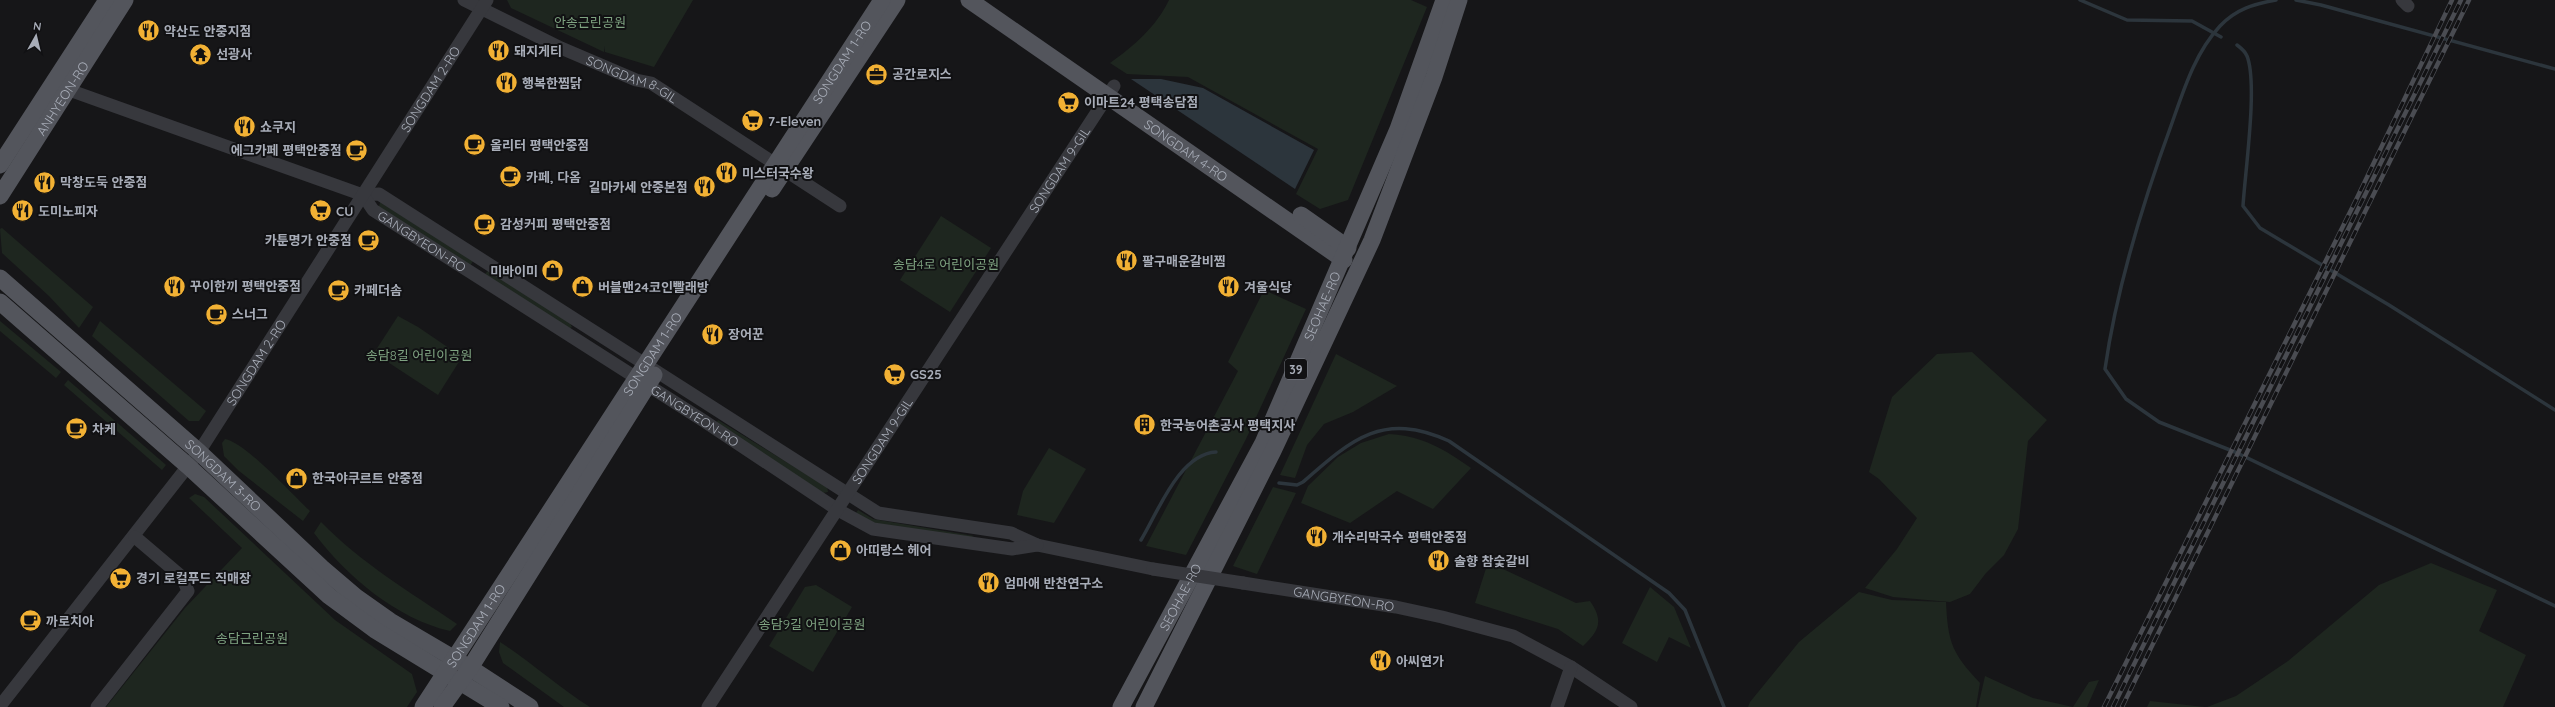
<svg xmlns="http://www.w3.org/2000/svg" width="2555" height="707" font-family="Quicksand,'Noto Sans KR',sans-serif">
  <rect width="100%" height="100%" fill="#161618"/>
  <g fill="#1e261f">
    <polygon points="507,0 693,0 654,67 605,52 605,46 604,52 511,8"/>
    <path d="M1169,0H1411L1427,7L1348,200L1320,209L1296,194L1318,149L1188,77L1127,74L1110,63C1134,46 1156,27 1169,0Z"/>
    <polygon points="380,202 473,261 470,266 379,207"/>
    <polygon points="941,216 991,248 950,312 900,280"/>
    <polygon points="2,228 93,307 79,328 49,296 2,253 0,229"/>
    <polygon points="489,270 570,323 572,327 567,330 484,275"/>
    <polygon points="1264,290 1306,309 1246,439 1186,555 1146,546 1238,371 1228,362"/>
    <polygon points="398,316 418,327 462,357 438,395 374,353"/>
    <polygon points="0,321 61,372 56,378 0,331"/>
    <polygon points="100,321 206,411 199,421 189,421 92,336"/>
    <polygon points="1972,352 2047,420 2028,441 2018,529 2004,555 1986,573 1970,594 1950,602 1893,597 1865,588 1897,549 1917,518 1879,479 1869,472 1892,397 1937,354"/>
    <polygon points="1336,354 1397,386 1353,412 1324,424 1307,445 1295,478 1280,475"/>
    <polygon points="68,380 166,465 162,470 64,385"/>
    <polygon points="718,420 827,487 828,492 823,493 716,423"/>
    <path d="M1389,434C1423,436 1444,449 1471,468L1433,509L1397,491L1350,523L1301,503L1308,486L1338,457L1361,443Z"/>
    <path d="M225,439C246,443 292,494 310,511L303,521L239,471L224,456L222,443Z"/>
    <polygon points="1049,448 1086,469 1054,523 1017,515 1023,491"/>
    <polygon points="1273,487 1296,493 1257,574 1233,566"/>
    <polygon points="195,494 204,497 335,620 412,674 417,692 407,707 106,707 185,608 242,548 189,498"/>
    <polygon points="858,510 873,519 974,536 967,539 872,523 855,515"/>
    <path d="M321,522C361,563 410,592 457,624L450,631C397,619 346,576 314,533Z"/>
    <path d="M1488,562L1576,603L1590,601C1604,621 1599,631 1583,646L1558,629L1475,603Z"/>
    <polygon points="2431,563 2497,590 2479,631 2526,655 2503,707 2207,707 2236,696 2288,661 2379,585"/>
    <polygon points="816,585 852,607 813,672 769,646 805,587"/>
    <polygon points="1650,587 1674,607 1691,648 1669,637 1657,662 1622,643"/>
    <path d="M1859,592L1892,600L1946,602C1948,643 1952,653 1980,683L1976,707H1748L1750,702L1799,642Z"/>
    <path d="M500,642C531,662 558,687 590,707H564L503,663L499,652Z"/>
    <polygon points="1985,676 2033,698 2073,707 2089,682 2099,680 2087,707 1978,707"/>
    <polygon points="2150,701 2205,707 2147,707"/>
  </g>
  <polygon fill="#2c353c" points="1131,79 1161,79 1203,88 1314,150 1295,189"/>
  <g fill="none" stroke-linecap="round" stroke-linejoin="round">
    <g stroke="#2c353c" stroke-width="3.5">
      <polyline points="2080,0 2127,20 2192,21 2221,37"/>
      <path d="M2276,0C2254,4 2236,9 2220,26C2195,53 2184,89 2172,123C2143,202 2117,285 2105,369L2126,399L2159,422L2235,452L2555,606"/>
      <polyline points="2296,0 2321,5 2555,69"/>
      <path d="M2237,45C2241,48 2245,51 2247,56C2258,84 2245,172 2243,206L2260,228L2389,305L2555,410"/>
      <path d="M1279,483L1297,485L1303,482C1352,439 1383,411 1449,441L1669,593L1685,610L1724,707"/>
      <path d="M1141,540C1158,512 1179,454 1216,452"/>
    </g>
    <g stroke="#37383d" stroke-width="13">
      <path id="s1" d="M464,0L561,48L636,80L651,83L840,206"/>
      <polyline points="2402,0 2408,6"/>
      <polyline points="69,90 363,195 379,194 878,513 1011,533 1037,545 1153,569"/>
      <path id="s2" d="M363,195L373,210L704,421L838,510L873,529L1012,549L1037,545"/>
      <path id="s3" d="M1243,583L1396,607L1442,617L1513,636L1571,667L1631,707"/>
      <path id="s4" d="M0,706L199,452L487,0"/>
      <polyline points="97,707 188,591 182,577 135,537"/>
      <path id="s5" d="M708,707L1114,86"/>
      <polyline points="1557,707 1571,667"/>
    </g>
    <g stroke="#53555c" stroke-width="17">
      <path id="s6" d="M969,0L1344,260"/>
      <polyline points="0,165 107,0"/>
      <polyline points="772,189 897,0"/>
      <path id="s7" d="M0,196L125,0"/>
      <polyline points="1301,215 1348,248"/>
      <path id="s8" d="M0,278L199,452L322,568L356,597L390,621L470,668L530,707"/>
      <polyline points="0,302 188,466 329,596 375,630 501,707"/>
      <path id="s9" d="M423,707L882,0"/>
      <polyline points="442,707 470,668 654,375"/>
      <path id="s10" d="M1121,707L1263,443L1398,129L1444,0"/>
      <polyline points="1144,707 1273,451 1372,240 1434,77 1459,0"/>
    </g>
    <defs>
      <g id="rail">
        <polyline points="2104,707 2356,200 2452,0"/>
        <polyline points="2113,707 2461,0"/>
        <polyline points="2122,707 2469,0"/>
      </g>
    </defs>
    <use href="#rail" stroke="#4a4c52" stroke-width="4.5"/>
    <use href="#rail" stroke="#111113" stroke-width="3" stroke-dasharray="9" stroke-linecap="butt"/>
    <polyline stroke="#37383d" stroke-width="13" points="1153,569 1243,583"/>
  </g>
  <defs>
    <symbol id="restaurant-disc" viewBox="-11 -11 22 22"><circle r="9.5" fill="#f2b134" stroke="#111113"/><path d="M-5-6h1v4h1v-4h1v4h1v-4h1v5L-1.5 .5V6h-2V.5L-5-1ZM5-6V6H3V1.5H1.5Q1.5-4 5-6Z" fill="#111"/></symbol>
    <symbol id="temple-disc" viewBox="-11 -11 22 22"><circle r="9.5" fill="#f2b134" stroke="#111113"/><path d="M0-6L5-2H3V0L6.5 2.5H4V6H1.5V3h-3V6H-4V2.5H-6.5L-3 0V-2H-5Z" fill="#111"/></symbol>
    <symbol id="office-disc" viewBox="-11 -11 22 22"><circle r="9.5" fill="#f2b134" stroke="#111113"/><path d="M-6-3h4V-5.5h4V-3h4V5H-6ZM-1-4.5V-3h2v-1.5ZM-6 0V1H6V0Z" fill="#111"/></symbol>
    <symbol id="supermarket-disc" viewBox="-11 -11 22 22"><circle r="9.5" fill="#f2b134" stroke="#111113"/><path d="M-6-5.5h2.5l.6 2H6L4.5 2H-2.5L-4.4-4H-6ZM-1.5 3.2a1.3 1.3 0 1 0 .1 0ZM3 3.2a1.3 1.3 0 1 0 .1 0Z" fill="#111"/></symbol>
    <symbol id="cafe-disc" viewBox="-11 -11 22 22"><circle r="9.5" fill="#f2b134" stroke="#111113"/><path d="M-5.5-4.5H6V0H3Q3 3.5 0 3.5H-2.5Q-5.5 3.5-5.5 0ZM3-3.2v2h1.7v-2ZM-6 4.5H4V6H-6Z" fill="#111"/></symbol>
    <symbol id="shop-disc" viewBox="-11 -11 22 22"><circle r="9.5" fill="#f2b134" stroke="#111113"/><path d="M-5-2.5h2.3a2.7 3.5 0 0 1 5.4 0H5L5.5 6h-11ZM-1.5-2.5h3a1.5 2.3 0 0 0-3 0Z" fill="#111"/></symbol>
    <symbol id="building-disc" viewBox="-11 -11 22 22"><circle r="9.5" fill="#f2b134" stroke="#111113"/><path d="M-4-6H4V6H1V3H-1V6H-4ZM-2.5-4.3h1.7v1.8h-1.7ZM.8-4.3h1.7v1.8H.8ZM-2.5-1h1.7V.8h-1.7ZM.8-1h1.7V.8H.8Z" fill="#111"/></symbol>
  </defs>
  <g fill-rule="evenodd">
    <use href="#restaurant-disc" x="136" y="18" width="25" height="25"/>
    <use href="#restaurant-disc" x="486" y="38" width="25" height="25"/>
    <use href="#temple-disc" x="188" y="42" width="25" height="25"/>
    <use href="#office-disc" x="864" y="62" width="25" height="25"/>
    <use href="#restaurant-disc" x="494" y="70" width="25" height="25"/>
    <use href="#supermarket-disc" x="1056" y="90" width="25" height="25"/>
    <use href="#supermarket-disc" x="740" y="108" width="25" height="25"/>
    <use href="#restaurant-disc" x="232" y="114" width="25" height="25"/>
    <use href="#cafe-disc" x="462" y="132" width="25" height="25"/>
    <use href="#cafe-disc" x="344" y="138" width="25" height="25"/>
    <use href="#restaurant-disc" x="714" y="160" width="25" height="25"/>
    <use href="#cafe-disc" x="498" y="164" width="25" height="25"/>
    <use href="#restaurant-disc" x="32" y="170" width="25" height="25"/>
    <use href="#restaurant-disc" x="692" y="174" width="25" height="25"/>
    <use href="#restaurant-disc" x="10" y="198" width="25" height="25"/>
    <use href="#supermarket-disc" x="308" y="198" width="25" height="25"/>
    <use href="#cafe-disc" x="472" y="212" width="25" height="25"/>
    <use href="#cafe-disc" x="356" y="228" width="25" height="25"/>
    <use href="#restaurant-disc" x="1114" y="248" width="25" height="25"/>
    <use href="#shop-disc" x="540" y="258" width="25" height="25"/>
    <use href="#restaurant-disc" x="162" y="274" width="25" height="25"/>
    <use href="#shop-disc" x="570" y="274" width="25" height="25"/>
    <use href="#restaurant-disc" x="1216" y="274" width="25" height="25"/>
    <use href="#cafe-disc" x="326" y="278" width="25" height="25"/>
    <use href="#cafe-disc" x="204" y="302" width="25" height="25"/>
    <use href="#restaurant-disc" x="700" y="322" width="25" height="25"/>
    <use href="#supermarket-disc" x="882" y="362" width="25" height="25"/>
    <use href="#building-disc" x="1132" y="412" width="25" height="25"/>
    <use href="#cafe-disc" x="64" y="416" width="25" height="25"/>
    <use href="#shop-disc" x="284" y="466" width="25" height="25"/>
    <use href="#restaurant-disc" x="1304" y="524" width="25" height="25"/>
    <use href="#shop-disc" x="828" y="538" width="25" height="25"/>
    <use href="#restaurant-disc" x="1426" y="548" width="25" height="25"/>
    <use href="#supermarket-disc" x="108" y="566" width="25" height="25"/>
    <use href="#restaurant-disc" x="976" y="570" width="25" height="25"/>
    <use href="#cafe-disc" x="18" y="608" width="25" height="25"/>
    <use href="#restaurant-disc" x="1368" y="648" width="25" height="25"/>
  </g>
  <g text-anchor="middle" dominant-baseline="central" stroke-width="4" stroke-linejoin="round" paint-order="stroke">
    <rect fill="#111113" stroke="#7b7e86" stroke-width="1" x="1285" y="359" width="22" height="20" rx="3"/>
    <g font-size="12" font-weight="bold" fill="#a8adb8">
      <text x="1296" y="369">39</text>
    </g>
    <g font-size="13" fill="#7fa381" stroke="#111113">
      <text x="590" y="22">안송근린공원</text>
      <text x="946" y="264">송담4로 어린이공원</text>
      <text x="419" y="355">송담8길 어린이공원</text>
      <text x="812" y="624">송담9길 어린이공원</text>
      <text x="252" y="638">송담근린공원</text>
    </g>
    <g font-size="13" font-weight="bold" fill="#a8adb8" stroke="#111113" text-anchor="start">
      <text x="164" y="31">약산도 안중지점</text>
      <text x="514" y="51">돼지게티</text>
      <text x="216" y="54">선광사</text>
      <text x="892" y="74">공간로지스</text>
      <text x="522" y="83">행복한찜닭</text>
      <text x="1084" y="102">이마트24 평택송담점</text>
      <text x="768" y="121">7-Eleven</text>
      <text x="260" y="127">쇼쿠지</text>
      <text x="490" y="145">올리터 평택안중점</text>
      <text x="342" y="150" text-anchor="end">에그카페 평택안중점</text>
      <text x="742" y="173">미스터국수왕</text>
      <text x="526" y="177">카페, 다옴</text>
      <text x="60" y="182">막창도둑 안중점</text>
      <text x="688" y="187" text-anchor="end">길마카세 안중본점</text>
      <text x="38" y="211">도미노피자</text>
      <text x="336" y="211">CU</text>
      <text x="500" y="224">감성커피 평택안중점</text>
      <text x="352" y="240" text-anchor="end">카툰명가 안중점</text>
      <text x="1142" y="261">팔구매운갈비찜</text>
      <text x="538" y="271" text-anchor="end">미바이미</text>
      <text x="190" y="286">꾸이한끼 평택안중점</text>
      <text x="598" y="287">버블맨24코인빨래방</text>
      <text x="1244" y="287">겨울식당</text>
      <text x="354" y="290">카페더솜</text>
      <text x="232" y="314">스너그</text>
      <text x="728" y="334">장어꾼</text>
      <text x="910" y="374">GS25</text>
      <text x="1160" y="425">한국농어촌공사 평택지사</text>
      <text x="92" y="429">차케</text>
      <text x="312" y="478">한국야쿠르트 안중점</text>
      <text x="1332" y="537">개수리막국수 평택안중점</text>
      <text x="856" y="550">아띠랑스 헤어</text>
      <text x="1454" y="561">솔향 참숯갈비</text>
      <text x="136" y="578">경기 로컬푸드 직매장</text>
      <text x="1004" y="583">엄마애 반찬연구소</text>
      <text x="46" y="621">까로치아</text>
      <text x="1396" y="661">아씨연가</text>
    </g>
    <g font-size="13" fill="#a8adb8" stroke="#111113">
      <text stroke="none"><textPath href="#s9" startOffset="769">SONGDAM 1-RO</textPath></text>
      <text stroke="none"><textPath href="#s1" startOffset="186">SONGDAM 8-GIL</textPath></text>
      <text stroke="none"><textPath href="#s4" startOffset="753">SONGDAM 2-RO</textPath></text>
      <text stroke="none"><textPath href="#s7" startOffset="116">ANHYEON-RO</textPath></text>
      <text stroke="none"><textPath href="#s6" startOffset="264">SONGDAM 4-RO</textPath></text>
      <text stroke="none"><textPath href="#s5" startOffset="642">SONGDAM 9-GIL</textPath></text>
      <text stroke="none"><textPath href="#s2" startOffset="76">GANGBYEON-RO</textPath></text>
      <text stroke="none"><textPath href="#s10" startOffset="449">SEOHAE-RO</textPath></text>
      <text stroke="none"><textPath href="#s9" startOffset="421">SONGDAM 1-RO</textPath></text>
      <text stroke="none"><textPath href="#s4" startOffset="429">SONGDAM 2-RO</textPath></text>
      <text stroke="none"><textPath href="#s2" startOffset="400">GANGBYEON-RO</textPath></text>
      <text stroke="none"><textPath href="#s5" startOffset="318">SONGDAM 9-GIL</textPath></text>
      <text stroke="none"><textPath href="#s8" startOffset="298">SONGDAM 3-RO</textPath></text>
      <text stroke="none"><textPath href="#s10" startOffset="125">SEOHAE-RO</textPath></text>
      <text stroke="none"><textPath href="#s3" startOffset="102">GANGBYEON-RO</textPath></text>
      <text stroke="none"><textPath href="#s9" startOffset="97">SONGDAM 1-RO</textPath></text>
    </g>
  </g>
  <g transform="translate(36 36) rotate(8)" stroke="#111113" stroke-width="3" paint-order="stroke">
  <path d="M0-3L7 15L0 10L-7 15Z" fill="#a8adb8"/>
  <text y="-6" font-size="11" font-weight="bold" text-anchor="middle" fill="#a8adb8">N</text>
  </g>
</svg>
